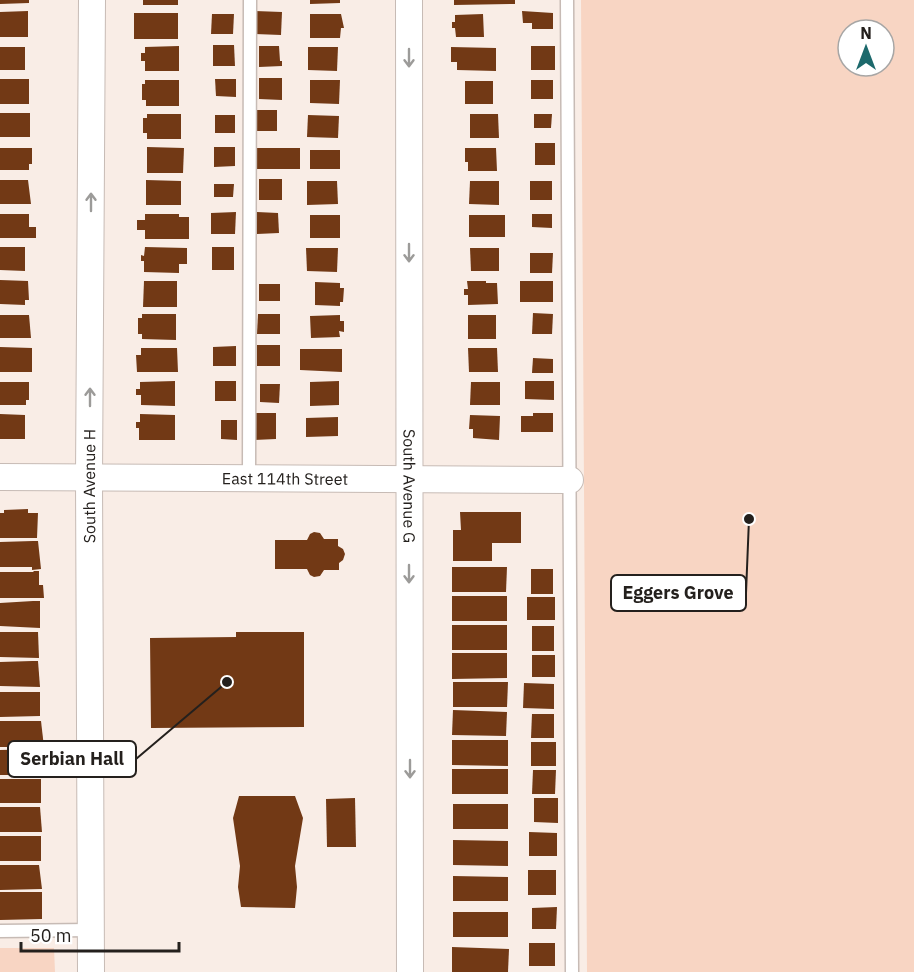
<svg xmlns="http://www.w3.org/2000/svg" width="914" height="972" font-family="'IBM Plex Sans',sans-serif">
  <rect width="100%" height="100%" fill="#f9ede6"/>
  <g fill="#f8d5c3" fill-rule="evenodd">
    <path d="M581,0H914V972H587ZM848,30H884V66H848Z"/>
    <polygon points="0,948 54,948 55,972 0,972"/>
  </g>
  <g fill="#723915">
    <polygon points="0,0 29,0 29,3 0,4"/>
    <rect x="143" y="0" width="35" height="5"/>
    <polygon points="310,0 340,0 340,3 310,4"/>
    <polygon points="454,0 515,0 515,4 454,5"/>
    <polygon points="28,11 28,37 0,37 0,12"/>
    <polygon points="255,11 282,12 281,35 255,34"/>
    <polygon points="522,11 553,13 553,29 532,29 532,23 523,23"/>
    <rect x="134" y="13" width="44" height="26"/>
    <polygon points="212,14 234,14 233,34 211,34"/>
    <polygon points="310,14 341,14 344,28 341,28 340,38 310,38"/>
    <polygon points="483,14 484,37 456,37 455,28 452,28 452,22 455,22 455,15"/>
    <polygon points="213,45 234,45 235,66 213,66"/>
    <polygon points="179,46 179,71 145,71 145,61 141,61 141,53 145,53 145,47"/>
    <polygon points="259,46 279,46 280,61 282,61 282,66 259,67"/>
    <rect x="531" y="46" width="24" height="24"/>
    <rect x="0" y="47" width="25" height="23"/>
    <polygon points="308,47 338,47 337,71 308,70"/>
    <polygon points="451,47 496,48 496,71 457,70 457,62 451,62"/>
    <polygon points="259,78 282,78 282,100 259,99"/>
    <rect x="0" y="79" width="29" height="25"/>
    <polygon points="215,79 236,79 236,97 216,96"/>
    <polygon points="145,80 179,80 179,106 146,106 146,100 142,100 142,84 145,84"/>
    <polygon points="310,80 340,80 339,104 310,103"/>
    <rect x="531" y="80" width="22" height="19"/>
    <rect x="465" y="81" width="28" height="23"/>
    <rect x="254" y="110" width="23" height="21"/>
    <rect x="0" y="113" width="30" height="24"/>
    <polygon points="147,114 181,114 181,139 147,139 147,133 143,133 143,118 147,118"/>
    <polygon points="470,114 498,114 499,138 470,138"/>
    <polygon points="534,114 552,114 551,128 534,128"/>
    <rect x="215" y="115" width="20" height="18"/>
    <polygon points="308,115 339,116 338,138 307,137"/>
    <rect x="535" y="143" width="20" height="22"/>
    <polygon points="147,147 184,148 183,173 147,173"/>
    <polygon points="214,147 235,147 235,166 214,167"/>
    <polygon points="0,148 32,148 32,164 29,164 29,170 0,170"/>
    <rect x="257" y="148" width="43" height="21"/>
    <polygon points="465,148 496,148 497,171 468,171 468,162 465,162"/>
    <rect x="310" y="150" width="30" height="19"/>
    <rect x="259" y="179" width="23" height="21"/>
    <polygon points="0,180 28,180 31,204 0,204"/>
    <polygon points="146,180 181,181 181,205 146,205"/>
    <polygon points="307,181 337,181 338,204 307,205"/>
    <polygon points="470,181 499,181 499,205 469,204"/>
    <rect x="530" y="181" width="22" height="19"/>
    <polygon points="214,184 234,184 233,197 214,197"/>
    <polygon points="236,212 235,234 211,234 211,213"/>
    <polygon points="257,212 278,213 279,233 257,234"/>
    <polygon points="0,214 29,214 29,227 36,227 36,238 0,238"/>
    <polygon points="145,214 179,214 179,217 189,217 189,239 145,239 145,230 137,230 137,220 145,220"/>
    <polygon points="532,214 552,214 552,228 532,227"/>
    <rect x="310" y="215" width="30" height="23"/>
    <rect x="469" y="215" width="36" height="22"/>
    <polygon points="0,247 25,247 25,271 0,270"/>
    <polygon points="145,247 187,248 187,264 179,264 179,273 144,272 144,261 141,261 141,255 144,256"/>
    <rect x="212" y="247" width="22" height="23"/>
    <polygon points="306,248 338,248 337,272 307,271"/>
    <polygon points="470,248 499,248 499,271 471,271"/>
    <polygon points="530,253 553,253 552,273 530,273"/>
    <polygon points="0,280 28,281 29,300 25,300 25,305 0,304"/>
    <polygon points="144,281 177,281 177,307 143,307"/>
    <polygon points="467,281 486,281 486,283 497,283 498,304 468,305 468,295 464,295 464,289 468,289"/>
    <rect x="520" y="281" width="33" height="21"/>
    <polygon points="315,282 340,283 340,288 344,288 343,302 340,302 340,306 315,305"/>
    <rect x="259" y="284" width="21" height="17"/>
    <polygon points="533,313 553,314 552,334 532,334"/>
    <polygon points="142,314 176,314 176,340 142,339 142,334 138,334 138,318 142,318"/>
    <polygon points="258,314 280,314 280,334 257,334"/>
    <polygon points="0,315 29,315 31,338 0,338"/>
    <polygon points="340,315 340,321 344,321 344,332 339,331 340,337 311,338 310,316"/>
    <rect x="468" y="315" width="28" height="24"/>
    <rect x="257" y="345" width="23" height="21"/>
    <polygon points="236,346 236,366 213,366 213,347"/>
    <polygon points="0,347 32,348 32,372 0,372"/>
    <polygon points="141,348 177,348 178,372 137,372 136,355 141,355"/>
    <polygon points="468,348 497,348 498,372 469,372"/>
    <polygon points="300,349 342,349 342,372 300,370"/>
    <polygon points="533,358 553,359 553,373 532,373"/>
    <polygon points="175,381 175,406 141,405 141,395 136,395 136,389 140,389 140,382"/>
    <rect x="215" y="381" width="21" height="20"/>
    <polygon points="339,381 339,405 310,406 310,382"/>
    <polygon points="525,381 554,381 554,400 525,399"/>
    <polygon points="0,382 29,382 29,400 26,400 26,405 0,405"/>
    <polygon points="471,382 500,382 500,405 470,405"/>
    <polygon points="260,384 280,384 279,403 260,402"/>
    <polygon points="254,413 276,413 276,439 254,440"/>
    <polygon points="533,413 553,413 553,432 521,432 521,416 533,416"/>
    <polygon points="0,414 25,415 25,439 0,439"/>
    <polygon points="140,414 175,415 175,440 139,440 139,428 136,428 136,422 140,422"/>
    <polygon points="470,415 500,416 499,440 473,438 473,429 469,429"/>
    <polygon points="338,417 338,436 306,437 306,418"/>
    <polygon points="221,420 237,420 237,440 221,439"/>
    <polygon points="28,509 28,513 38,513 37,538 0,538 0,513 4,513 4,510"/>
    <polygon points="460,512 521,512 521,543 492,543 492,561 453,561 453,530 461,530"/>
    <polygon points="314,532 320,533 324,539 338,539 338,546 343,549 345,554 343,560 339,563 339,570 324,570 320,576 314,577 310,575 307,569 275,569 275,540 307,540 310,534"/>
    <polygon points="33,541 38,541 41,569 32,570 32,567 0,567 0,542"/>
    <polygon points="452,567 507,567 506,592 452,592"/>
    <rect x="531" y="569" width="22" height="25"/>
    <polygon points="34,571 39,571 39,585 43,585 44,598 0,598 0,572 33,572"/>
    <rect x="452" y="596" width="55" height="25"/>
    <rect x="527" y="597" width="28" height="23"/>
    <polygon points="33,601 40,601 40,628 0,626 0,603"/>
    <rect x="452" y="625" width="55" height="25"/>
    <rect x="532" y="626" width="22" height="25"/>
    <polygon points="0,632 38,632 39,658 0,657"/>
    <polygon points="236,632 304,632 304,727 151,728 150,638 236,637"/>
    <polygon points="452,653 507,653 507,678 452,679"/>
    <rect x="532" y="655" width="23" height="22"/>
    <polygon points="32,661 38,661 40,687 0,686 0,662"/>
    <polygon points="453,682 508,682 507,707 453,707"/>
    <polygon points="524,683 554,684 554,709 523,708"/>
    <polygon points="0,692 40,692 40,716 0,717"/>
    <polygon points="453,710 507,712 506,736 452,735"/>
    <polygon points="532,714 554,714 554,738 531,738"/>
    <polygon points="0,721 41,721 44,747 0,747"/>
    <polygon points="452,740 508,740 508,766 452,765"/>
    <rect x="531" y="742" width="25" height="24"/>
    <polygon points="41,749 42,775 0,775 0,750"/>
    <rect x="452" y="769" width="56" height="25"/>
    <polygon points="533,770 556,770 555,794 532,794"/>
    <rect x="0" y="779" width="41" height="24"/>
    <polygon points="239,796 295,796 303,818 295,866 297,887 295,908 241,907 238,887 240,866 233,818"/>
    <polygon points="355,798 356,847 327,847 326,799"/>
    <polygon points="534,798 558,798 558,823 534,822"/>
    <rect x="453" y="804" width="55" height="25"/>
    <polygon points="0,807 40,807 42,832 0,832"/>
    <polygon points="529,832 557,833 557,856 529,856"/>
    <rect x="0" y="836" width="41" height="25"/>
    <polygon points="453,840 508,841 508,866 453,865"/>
    <polygon points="0,865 39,865 42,889 0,890"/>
    <rect x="528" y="870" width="28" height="25"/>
    <polygon points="453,876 508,877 508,901 453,901"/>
    <polygon points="0,892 42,892 42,919 0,920"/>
    <polygon points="557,907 556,929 532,929 532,908"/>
    <rect x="453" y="912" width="55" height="25"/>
    <rect x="529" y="943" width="26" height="23"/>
    <polygon points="452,947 509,949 508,972 452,972"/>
  </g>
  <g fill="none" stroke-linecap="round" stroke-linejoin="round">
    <defs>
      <g id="lane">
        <polyline points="567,0 572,972"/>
        <polyline points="249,478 250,0"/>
        <polyline points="0,931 91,930"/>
      </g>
      <g id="street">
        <path id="s1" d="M409,0L410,972"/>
        <path id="s2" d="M0,477L570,480"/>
        <path id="s3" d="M91,972L89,477L92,0"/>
      </g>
    </defs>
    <use href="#lane" stroke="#c7bbb5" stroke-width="15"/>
    <use href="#street" stroke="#c7bbb5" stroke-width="28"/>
    <use href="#lane" stroke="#fff" stroke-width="12"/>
    <use href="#street" stroke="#fff" stroke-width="26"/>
  </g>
  <defs><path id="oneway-shaft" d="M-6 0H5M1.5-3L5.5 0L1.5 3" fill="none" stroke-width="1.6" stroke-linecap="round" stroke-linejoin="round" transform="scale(1.5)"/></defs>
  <g stroke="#9c9b99">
    <use href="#oneway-shaft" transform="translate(409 58) rotate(90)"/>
    <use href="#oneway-shaft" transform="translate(91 202) rotate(-90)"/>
    <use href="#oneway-shaft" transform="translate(409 253) rotate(90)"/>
    <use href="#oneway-shaft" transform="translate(90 397) rotate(-90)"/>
    <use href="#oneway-shaft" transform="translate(409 574) rotate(90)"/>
    <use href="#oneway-shaft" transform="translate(410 769) rotate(90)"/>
  </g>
  <g text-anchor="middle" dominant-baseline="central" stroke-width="6" stroke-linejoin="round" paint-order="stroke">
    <g font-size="16" fill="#24201d" stroke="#fff">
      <text stroke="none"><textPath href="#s2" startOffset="285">East 114th Street</textPath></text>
      <text stroke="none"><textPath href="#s3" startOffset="486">South Avenue H</textPath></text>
      <text stroke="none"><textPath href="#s1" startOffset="486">South Avenue G</textPath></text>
    </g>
  </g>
  <path fill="none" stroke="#24201d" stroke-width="2" d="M749 519L746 593M227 682L136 759"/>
  <g fill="#24201d" stroke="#fff" stroke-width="2">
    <circle cx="749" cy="519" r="6"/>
    <circle cx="227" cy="682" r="6"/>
  </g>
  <g fill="#fff" stroke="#24201d" stroke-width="2">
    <rect x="611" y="575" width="135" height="36" rx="6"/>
    <rect x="8" y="741" width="128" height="36" rx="6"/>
  </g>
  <g font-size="18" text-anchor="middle" font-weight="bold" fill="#24201d">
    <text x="678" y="599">Eggers Grove</text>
    <text x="72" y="765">Serbian Hall</text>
  </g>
  <g transform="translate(866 48)"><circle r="28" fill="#ffffff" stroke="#a7a6a5" stroke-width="1.5"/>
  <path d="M0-4.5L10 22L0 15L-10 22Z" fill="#1c696c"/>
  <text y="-9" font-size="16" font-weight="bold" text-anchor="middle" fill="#24201d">N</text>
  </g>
  <path d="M21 942v9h158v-9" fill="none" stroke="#24201d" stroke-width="3"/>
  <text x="30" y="942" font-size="18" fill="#24201d" stroke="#ffffff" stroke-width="4.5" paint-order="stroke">50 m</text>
</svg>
